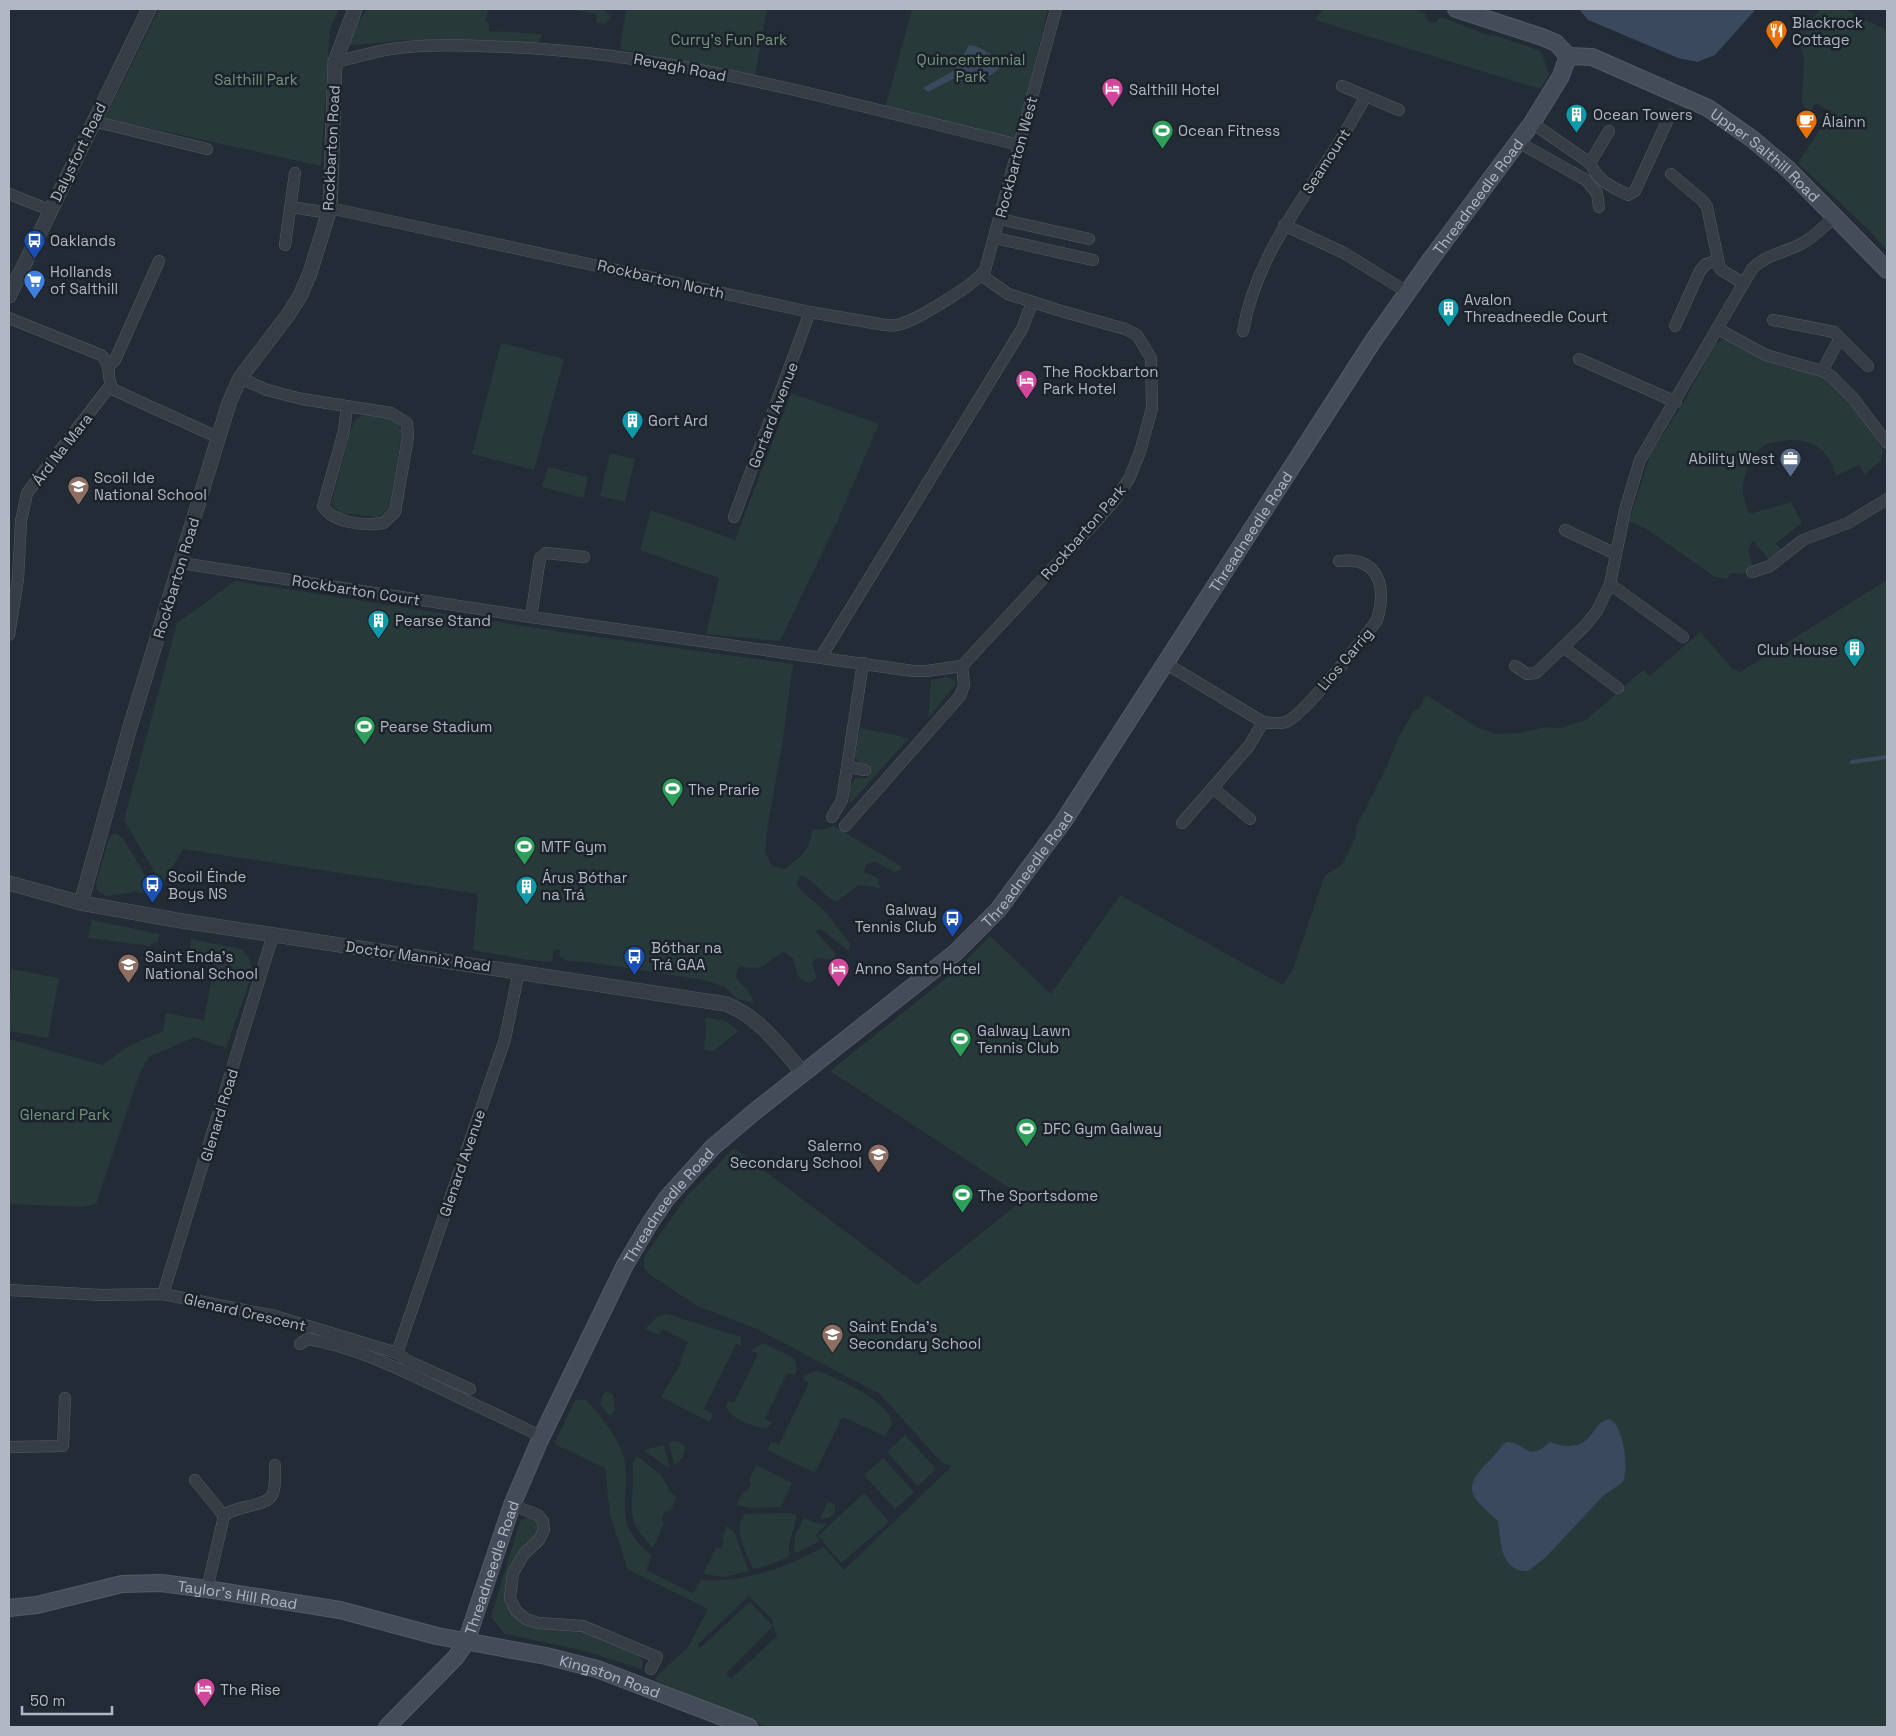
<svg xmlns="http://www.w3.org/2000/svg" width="1896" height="1736" font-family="'Space Grotesk',sans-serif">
  <rect width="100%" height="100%" fill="#232b36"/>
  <g fill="#283939" fill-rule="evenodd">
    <polygon points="159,9 339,9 330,28 321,166 105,118"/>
    <polygon points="367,9 489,9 485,20 489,23 489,31 542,34 538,43 535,43 405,40 347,46 353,30"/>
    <polygon points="567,9 603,9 611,17 605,24 596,23 597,14"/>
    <polygon points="626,9 767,9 755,76 620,49"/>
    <polygon points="912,9 1048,9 1016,140 885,108"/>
    <polygon points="1323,9 1414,9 1425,13 1427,21 1434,23 1441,17 1490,36 1491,34 1541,51 1549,75 1540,89 1315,20"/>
    <polygon points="1821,9 1844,9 1887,30 1885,32 1887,33 1887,251 1871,232 1798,163 1831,112 1815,103 1810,112 1807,112 1802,102 1804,60 1798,34"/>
    <path d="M1721,340C1738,340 1753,355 1769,362C1785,368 1802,370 1817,376C1847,387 1866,425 1883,450L1881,460L1865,475L1859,465L1836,476C1830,449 1809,436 1781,441C1776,442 1767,443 1763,446C1751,455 1744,474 1743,487C1742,496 1747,506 1749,514L1791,502L1802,523L1776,543L1782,551L1768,559L1753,540L1748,549L1752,564L1750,570L1742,574L1730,573L1728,579L1715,577L1645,528L1629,521L1650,455L1685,400L1714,345Z"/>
    <polygon points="501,343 564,359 534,470 472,454"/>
    <polygon points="791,393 879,424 837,522 780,641 706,634 719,578 640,550 651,510 735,540"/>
    <path d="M364,415C378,416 398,416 402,432L389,509L377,517L340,513L331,504L351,430L356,419Z"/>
    <polygon points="610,453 635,459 625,502 600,496"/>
    <polygon points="548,467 588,477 583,498 542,487"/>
    <path d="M1887,580V1727H767L655,1680L658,1675L688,1647L708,1609L628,1570L610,1515L605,1468L554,1444L575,1400H586C598,1412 620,1440 624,1458C633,1502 608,1519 652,1556L646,1570L693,1593L701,1580C745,1583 785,1568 824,1547L844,1570L952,1466L942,1463L880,1394L757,1329L697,1306L649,1274L644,1268V1257L686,1197L734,1148L917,1285L1025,1198L830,1071L955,971L990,936L1051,994L1120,895L1283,985L1293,969L1325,875L1342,865L1355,838L1357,825L1386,768L1400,735L1415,709H1419L1426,695L1477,727L1495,734L1520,733L1546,727L1560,728L1586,720L1643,670L1650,676L1700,632L1733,669L1740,672ZM749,1596L772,1619L773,1626L750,1602L700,1648L698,1644ZM773,1626L777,1636L731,1679L726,1673Z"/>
    <path d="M235,581L569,633L793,664L782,746L768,824L765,852L772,866L784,869C799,860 811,848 812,830L824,829L834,826L901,866V870L895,872L875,862L866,864L864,872L878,878L880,888L859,885L836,902C823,895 817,883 802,875L796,883L801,890L825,911L851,945L849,951L821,929L815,931L836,954L834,960L816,958L812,963L817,978L810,983C795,980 797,971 793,958L784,952C762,962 769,972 739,966L735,976L751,995L754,1003L737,999L725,987L704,980L587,962L567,961L559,956L560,950L554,949L552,962L528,960L473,950L478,894L183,849L162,885L124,820L177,623Z"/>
    <polygon points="946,677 955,680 956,684 928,718 931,680"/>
    <polygon points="860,728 909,738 849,805 850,787 855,778 867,778 870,764 859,763 855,756"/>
    <polygon points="114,833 122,837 155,891 155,896 135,892 106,896 98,891 96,883 109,838"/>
    <polygon points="92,920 159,934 158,941 149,946 90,938 88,937"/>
    <path d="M191,939L241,949C250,955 252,965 252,975L226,1048L194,1037L149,1057L139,1075L96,1204L83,1207L9,1204V1039L103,1065L127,1047L163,1031L166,1013L204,1020L215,960L190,954Z"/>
    <polygon points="11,969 59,978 48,1038 9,1031"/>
    <polygon points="705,1017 725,1021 739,1031 712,1052 704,1049 706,1030"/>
    <polygon points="667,1314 741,1337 741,1346 736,1344 704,1409 713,1414 710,1422 661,1397 682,1361 680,1360 688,1342 663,1329 659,1335 645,1329 657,1317"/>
    <path d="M763,1343L794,1358L797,1370L794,1375L787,1373L765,1419L772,1422L767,1428H762C751,1426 720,1415 728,1401L734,1403L758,1354L751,1350Z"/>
    <path d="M816,1371L823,1372C842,1382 890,1401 892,1424L885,1436L842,1417L815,1473L768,1450L771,1442L779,1445L809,1383L803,1379L805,1375Z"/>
    <polygon points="607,1391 613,1395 615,1411 609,1416 600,1403 603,1394"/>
    <polygon points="905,1435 936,1469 918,1486 887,1452"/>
    <polygon points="672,1441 678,1441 685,1447 683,1457 677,1464 674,1464 669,1443"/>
    <polygon points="664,1445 669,1467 666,1466 643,1450"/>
    <path d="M637,1456L662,1476L670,1491L677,1497L670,1511L665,1512L662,1519L664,1523L653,1548C624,1517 633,1512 633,1475C633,1467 631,1461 637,1456Z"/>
    <polygon points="883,1458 914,1492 895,1509 864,1475"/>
    <polygon points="756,1465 792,1483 781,1507 751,1508 737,1505 743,1492 747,1491 751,1485 749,1480"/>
    <polygon points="864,1493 889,1522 841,1563 818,1536"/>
    <polygon points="828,1501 835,1505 835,1513 829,1518 820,1519"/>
    <path d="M790,1513L797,1515L789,1544V1557L760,1568H753C745,1551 732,1530 745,1514Z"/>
    <polygon points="527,1518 532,1518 538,1522 538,1532 507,1580 505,1597 511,1613 521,1621 581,1630 638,1654 643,1662 642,1669 581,1650 505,1634 491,1617 518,1527 520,1521"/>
    <polygon points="804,1518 816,1523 827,1524 816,1535 820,1541 797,1553 794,1550 795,1536"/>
    <polygon points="727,1526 734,1532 749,1571 724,1577 703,1574 716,1548 721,1548 724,1541 722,1537"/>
  </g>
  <g fill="#3a495d">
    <polygon points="1579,9 1756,9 1715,55 1697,62 1678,58 1588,20"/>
    <path d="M969,45C984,47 992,55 1001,67L990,76L983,75L960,82L955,78L928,92L923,88L955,70Z"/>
    <path d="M1609,1419C1624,1425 1629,1469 1623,1482L1603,1496L1545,1558L1528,1571C1500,1572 1501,1542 1498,1521C1472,1497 1459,1490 1490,1460C1496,1454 1500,1447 1506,1442C1527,1441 1525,1464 1550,1442C1555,1443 1560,1446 1566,1446C1595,1447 1590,1424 1609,1419Z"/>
  </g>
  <polygon fill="#232b36" points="1583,18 1588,20 1675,57 1674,59 1614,34 1587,22"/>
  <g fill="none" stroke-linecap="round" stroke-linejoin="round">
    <polyline stroke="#3a495d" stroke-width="4" points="1852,762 1887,757"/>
    <defs>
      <g id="minor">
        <path d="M335,62C354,58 372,52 391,49C429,43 469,46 508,47C682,54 850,104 1019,145"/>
        <polyline points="1342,86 1399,110"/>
        <polyline points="93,121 207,149"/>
        <polyline points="1532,123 1590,163 1609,131"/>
        <polyline points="1518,142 1586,180 1597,193 1599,207"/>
        <path d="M1590,163C1599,182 1610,186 1628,195L1635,191L1670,115"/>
        <polyline points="1671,174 1703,201 1707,207 1720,269 1743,283"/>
        <polyline points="9,194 50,210"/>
        <polyline points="291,207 329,213"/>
        <path d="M330,208L810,312L885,325C889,325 893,326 897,325C914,322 976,284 985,270L1056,9"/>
        <polyline points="1000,219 1089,239"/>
        <polyline points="1284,225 1344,253 1407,292"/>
        <polyline points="995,238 1093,260"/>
        <polyline points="285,245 295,173"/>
        <path d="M9,318L101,355C113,365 105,379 114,390L217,437"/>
        <polyline points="1773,320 1834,332 1868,366"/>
        <polyline points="1675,326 1700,271 1706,264 1716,261"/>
        <polyline points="1718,329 1766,355 1822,371 1831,376 1853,398 1887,443"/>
        <path d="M1243,331C1255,262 1296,209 1333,152C1345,134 1355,115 1366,96"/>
        <polyline points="1579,359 1676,402"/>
        <polyline points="109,366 115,360 159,261"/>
        <polyline points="1822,371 1840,338"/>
        <path d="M240,378L267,390L302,399L391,413L407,423L408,437L395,512L383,523C365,526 332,523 323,506L344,431L347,407"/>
        <polyline points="734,517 810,312"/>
        <polyline points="1565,530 1616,554"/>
        <polyline points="181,563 531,617 913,671 926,671 962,666 1091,527 1114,501 1129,479 1140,452 1152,408 1151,358 1137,335 1125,329 1061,311 1008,294 981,275"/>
        <polyline points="1752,572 1770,566 1803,540 1848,523 1887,499"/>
        <polyline points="1610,584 1683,637"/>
        <polyline points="531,617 540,558 546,553 584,557"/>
        <polyline points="9,635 18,579 21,521 27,493 110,386"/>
        <polyline points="1563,647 1618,688"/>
        <polyline points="821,657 1022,329 1032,303"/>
        <path d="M1165,663L1263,722C1270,723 1279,724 1286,722C1303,716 1365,637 1377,620C1387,587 1379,556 1339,561"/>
        <path d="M1515,666L1527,674L1536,673L1585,626L1597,611L1610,584L1625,510L1640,460L1752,269C1766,254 1784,253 1801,244C1814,237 1825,226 1835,216"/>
        <polyline points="847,767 865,770"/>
        <polyline points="1213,788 1250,819"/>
        <polyline points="832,817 842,800 863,663"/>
        <polyline points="1182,823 1249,746 1263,722"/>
        <polyline points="845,826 960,696 964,685 962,666"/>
        <polyline points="9,1290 102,1295 163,1294 275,1316 397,1353 408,1361 470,1389"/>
        <polyline points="163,1294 273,935"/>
        <path d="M300,1344L307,1339C357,1347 403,1371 448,1392C479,1407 511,1421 542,1437"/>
        <polyline points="397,1353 505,1039 519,971"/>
        <polyline points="9,1447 63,1446 65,1398"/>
        <polyline points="195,1480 224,1516"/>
        <polyline points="512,1505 538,1515 543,1521 544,1530 539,1540 524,1554 513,1573 510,1598 516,1611 526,1619 538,1623 583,1626 657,1657 651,1669"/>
        <path d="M207,1589L224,1516C236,1504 268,1508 273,1493C276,1485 275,1473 275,1465"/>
      </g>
      <g id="tertiary">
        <polyline points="9,296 149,9"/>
        <path d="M9,883L81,903L176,920L726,1004C759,1017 781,1047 803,1073"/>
        <polyline points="81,903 130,727 229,403 240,378 288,315 300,296 310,273 330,208 335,62 355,9"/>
      </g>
      <g id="secondary">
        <polyline points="1456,9 1542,37 1556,43 1568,56"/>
        <path id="s1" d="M1568,56L1592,57L1608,64L1708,108L1751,138L1788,169L1887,270"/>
        <path id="s2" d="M9,1608L37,1605L122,1584L161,1583L207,1589L340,1610L437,1636L546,1656L597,1669L749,1727"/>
        <path id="s3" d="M387,1727L456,1657L466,1642L512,1505L539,1442L625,1265L650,1223L667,1198L713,1147L753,1113L955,953L998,910L1063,822L1373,341L1431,259L1532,123L1561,76L1568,56"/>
      </g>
    </defs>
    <use href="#minor" stroke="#545b64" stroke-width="12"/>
    <use href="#tertiary" stroke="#545b64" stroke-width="15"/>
    <use href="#secondary" stroke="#545b64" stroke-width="18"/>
    <use href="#minor" stroke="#363d46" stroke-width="11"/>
    <use href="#tertiary" stroke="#363d46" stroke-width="14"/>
    <use href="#secondary" stroke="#454c59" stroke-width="16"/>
  </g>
  <defs>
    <symbol id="restaurant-pin" viewBox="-11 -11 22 30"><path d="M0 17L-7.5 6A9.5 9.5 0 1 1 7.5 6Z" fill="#e8710a" stroke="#1c222b"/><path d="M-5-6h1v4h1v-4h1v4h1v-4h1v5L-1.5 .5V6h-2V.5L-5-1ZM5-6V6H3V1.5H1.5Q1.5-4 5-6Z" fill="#fff"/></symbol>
    <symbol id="hotel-pin" viewBox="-11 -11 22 30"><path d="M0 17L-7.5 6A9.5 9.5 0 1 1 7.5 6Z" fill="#d1479c" stroke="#1c222b"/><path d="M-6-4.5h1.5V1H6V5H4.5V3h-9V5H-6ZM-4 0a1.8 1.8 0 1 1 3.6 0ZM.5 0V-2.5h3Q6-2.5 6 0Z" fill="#fff"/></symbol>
    <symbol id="building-pin" viewBox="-11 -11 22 30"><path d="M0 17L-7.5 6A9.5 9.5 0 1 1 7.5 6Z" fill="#0f9aa8" stroke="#1c222b"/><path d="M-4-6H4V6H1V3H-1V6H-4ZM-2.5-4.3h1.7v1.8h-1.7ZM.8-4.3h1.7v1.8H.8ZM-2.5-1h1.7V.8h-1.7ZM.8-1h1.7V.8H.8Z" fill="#fff"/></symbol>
    <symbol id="cafe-pin" viewBox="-11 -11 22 30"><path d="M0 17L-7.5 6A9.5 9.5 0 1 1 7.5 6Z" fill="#e8710a" stroke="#1c222b"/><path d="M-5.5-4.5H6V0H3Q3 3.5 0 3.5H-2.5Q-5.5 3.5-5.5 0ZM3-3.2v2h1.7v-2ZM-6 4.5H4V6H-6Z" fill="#fff"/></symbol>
    <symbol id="stadium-pin" viewBox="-11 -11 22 30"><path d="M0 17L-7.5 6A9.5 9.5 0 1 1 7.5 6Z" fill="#2e9e5b" stroke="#1c222b"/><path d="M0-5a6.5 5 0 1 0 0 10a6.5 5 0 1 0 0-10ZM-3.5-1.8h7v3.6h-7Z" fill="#fff"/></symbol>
    <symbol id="bus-pin" viewBox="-11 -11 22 30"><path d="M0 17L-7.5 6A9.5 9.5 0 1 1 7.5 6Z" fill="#1a4fb4" stroke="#1c222b"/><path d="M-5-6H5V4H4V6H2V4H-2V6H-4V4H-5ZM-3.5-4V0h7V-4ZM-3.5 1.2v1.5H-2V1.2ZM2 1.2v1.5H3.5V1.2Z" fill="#fff"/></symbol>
    <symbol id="supermarket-pin" viewBox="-11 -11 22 30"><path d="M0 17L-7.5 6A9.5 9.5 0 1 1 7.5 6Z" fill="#3f7fe0" stroke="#1c222b"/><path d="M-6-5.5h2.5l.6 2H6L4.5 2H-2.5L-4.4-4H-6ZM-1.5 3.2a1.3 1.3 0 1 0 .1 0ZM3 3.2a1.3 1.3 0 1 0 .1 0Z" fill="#fff"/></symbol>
    <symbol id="office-pin" viewBox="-11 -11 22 30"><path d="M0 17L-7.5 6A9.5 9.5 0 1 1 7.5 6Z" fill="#5c6f8a" stroke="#1c222b"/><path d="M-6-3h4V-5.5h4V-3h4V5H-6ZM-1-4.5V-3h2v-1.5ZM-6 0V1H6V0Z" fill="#fff"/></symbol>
    <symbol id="school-pin" viewBox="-11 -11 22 30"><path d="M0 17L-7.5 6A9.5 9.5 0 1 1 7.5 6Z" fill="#8d6e63" stroke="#1c222b"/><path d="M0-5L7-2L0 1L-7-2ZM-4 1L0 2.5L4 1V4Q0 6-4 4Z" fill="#fff"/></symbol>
  </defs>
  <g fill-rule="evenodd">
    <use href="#restaurant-pin" x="1764" y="18" width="25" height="34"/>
    <use href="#hotel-pin" x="1100" y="76" width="25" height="34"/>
    <use href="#building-pin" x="1564" y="102" width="25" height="34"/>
    <use href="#cafe-pin" x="1794" y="108" width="25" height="34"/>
    <use href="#stadium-pin" x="1150" y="118" width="25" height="34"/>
    <use href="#bus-pin" x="22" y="228" width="25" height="34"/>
    <use href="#supermarket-pin" x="22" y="268" width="25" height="34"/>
    <use href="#building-pin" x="1436" y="296" width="25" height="34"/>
    <use href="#hotel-pin" x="1014" y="368" width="25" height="34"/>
    <use href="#building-pin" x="620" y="408" width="25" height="34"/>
    <use href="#office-pin" x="1778" y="446" width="25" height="34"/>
    <use href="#school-pin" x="66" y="474" width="25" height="34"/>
    <use href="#building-pin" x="366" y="608" width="25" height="34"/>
    <use href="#building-pin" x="1842" y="636" width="25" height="34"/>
    <use href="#stadium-pin" x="352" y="714" width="25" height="34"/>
    <use href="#stadium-pin" x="660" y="776" width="25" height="34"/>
    <use href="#stadium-pin" x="512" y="834" width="25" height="34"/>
    <use href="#bus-pin" x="140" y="872" width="25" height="34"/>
    <use href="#building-pin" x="514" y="874" width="25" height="34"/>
    <use href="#bus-pin" x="940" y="906" width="25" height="34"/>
    <use href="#bus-pin" x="622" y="944" width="25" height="34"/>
    <use href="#school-pin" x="116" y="952" width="25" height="34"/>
    <use href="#hotel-pin" x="826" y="956" width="25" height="34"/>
    <use href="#stadium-pin" x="948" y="1026" width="25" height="34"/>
    <use href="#stadium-pin" x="1014" y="1116" width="25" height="34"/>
    <use href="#school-pin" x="866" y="1142" width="25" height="34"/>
    <use href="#stadium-pin" x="950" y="1182" width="25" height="34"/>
    <use href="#school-pin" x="820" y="1322" width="25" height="34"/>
    <use href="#hotel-pin" x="192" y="1676" width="25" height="34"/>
  </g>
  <g text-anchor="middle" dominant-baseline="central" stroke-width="5" stroke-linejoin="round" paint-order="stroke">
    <g font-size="15" fill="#b1b8c3" stroke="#1c222b" text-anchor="start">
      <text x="1792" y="22">Blackrock<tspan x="1792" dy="17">Cottage</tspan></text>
      <text x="1129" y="89">Salthill Hotel</text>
      <text x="1593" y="114">Ocean Towers</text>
      <text x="1822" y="121">Álainn</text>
      <text x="1178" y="130">Ocean Fitness</text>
      <text x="50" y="240">Oaklands</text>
      <text x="50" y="271">Hollands<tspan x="50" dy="17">of Salthill</tspan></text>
      <text x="1464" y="299">Avalon<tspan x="1464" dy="17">Threadneedle Court</tspan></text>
      <text x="1043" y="371">The Rockbarton<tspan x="1043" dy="17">Park Hotel</tspan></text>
      <text x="648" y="420">Gort Ard</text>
      <text x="1775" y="458" text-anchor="end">Ability West</text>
      <text x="94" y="477">Scoil Ide<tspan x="94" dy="17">National School</tspan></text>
      <text x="395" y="620">Pearse Stand</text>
      <text x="1838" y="649" text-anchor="end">Club House</text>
      <text x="380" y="726">Pearse Stadium</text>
      <text x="688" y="789">The Prarie</text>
      <text x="541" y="846">MTF Gym</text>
      <text x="168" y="876">Scoil Éinde<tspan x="168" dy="17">Boys NS</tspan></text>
      <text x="542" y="877">Árus Bóthar<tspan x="542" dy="17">na Trá</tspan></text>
      <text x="937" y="909" text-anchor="end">Galway<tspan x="937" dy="17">Tennis Club</tspan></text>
      <text x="651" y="947">Bóthar na<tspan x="651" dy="17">Trá GAA</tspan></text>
      <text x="145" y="956">Saint Enda's<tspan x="145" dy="17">National School</tspan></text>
      <text x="855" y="968">Anno Santo Hotel</text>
      <text x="977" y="1030">Galway Lawn<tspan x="977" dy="17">Tennis Club</tspan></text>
      <text x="1043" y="1128">DFC Gym Galway</text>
      <text x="862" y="1145" text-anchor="end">Salerno<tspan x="862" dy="17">Secondary School</tspan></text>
      <text x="978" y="1195">The Sportsdome</text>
      <text x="849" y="1326">Saint Enda's<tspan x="849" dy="17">Secondary School</tspan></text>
      <text x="220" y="1689">The Rise</text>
    </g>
    <g font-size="15" fill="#72967b" stroke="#1c222b">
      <text x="729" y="39">Curry's Fun Park</text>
      <text x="971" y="59">Quincentennial<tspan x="971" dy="17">Park</tspan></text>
      <text x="256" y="79">Salthill Park</text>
      <text x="65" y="1114">Glenard Park</text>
    </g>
    <g font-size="15" fill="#b1b8c3" stroke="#1c222b">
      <text transform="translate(680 67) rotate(11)">Revagh Road</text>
      <text transform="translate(331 148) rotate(-87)">Rockbarton Road</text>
      <text transform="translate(78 152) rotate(-64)">Dalysfort Road</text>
      <text stroke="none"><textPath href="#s1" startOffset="225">Upper Salthill Road</textPath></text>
      <text transform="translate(1016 157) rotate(-75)">Rockbarton West</text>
      <text transform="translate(1326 161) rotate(-57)">Seamount</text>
      <text stroke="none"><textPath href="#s3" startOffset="1905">Threadneedle Road</textPath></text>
      <text transform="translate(661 279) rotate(13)">Rockbarton North</text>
      <text transform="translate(773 415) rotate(-69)">Gortard Avenue</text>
      <text transform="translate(62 449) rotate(-52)">Árd Na Mara</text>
      <text transform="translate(1083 532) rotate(-49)">Rockbarton Park</text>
      <text stroke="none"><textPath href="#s3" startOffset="1500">Threadneedle Road</textPath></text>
      <text transform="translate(176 578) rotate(-73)">Rockbarton Road</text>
      <text transform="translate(356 590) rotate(9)">Rockbarton Court</text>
      <text transform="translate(1345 659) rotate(-50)">Lios Carrig</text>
      <text stroke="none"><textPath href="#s3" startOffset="1095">Threadneedle Road</textPath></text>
      <text transform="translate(418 956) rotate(8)">Doctor Mannix Road</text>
      <text transform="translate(219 1115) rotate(-73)">Glenard Road</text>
      <text transform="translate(462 1163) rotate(-71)">Glenard Avenue</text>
      <text stroke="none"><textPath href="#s3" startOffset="600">Threadneedle Road</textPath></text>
      <text transform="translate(245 1312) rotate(13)">Glenard Crescent</text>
      <text stroke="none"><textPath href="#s3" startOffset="195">Threadneedle Road</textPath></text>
      <text stroke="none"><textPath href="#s2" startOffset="232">Taylor's Hill Road</textPath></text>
      <text stroke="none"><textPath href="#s2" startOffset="614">Kingston Road</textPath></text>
    </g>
  </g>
  <rect width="1896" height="1736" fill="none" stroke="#b1b8c3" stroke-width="20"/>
  <path d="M22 1706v8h90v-8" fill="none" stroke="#b1b8c3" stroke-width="2.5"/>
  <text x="30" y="1706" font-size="15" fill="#b1b8c3" stroke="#1c222b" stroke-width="4" paint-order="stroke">50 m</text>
</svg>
